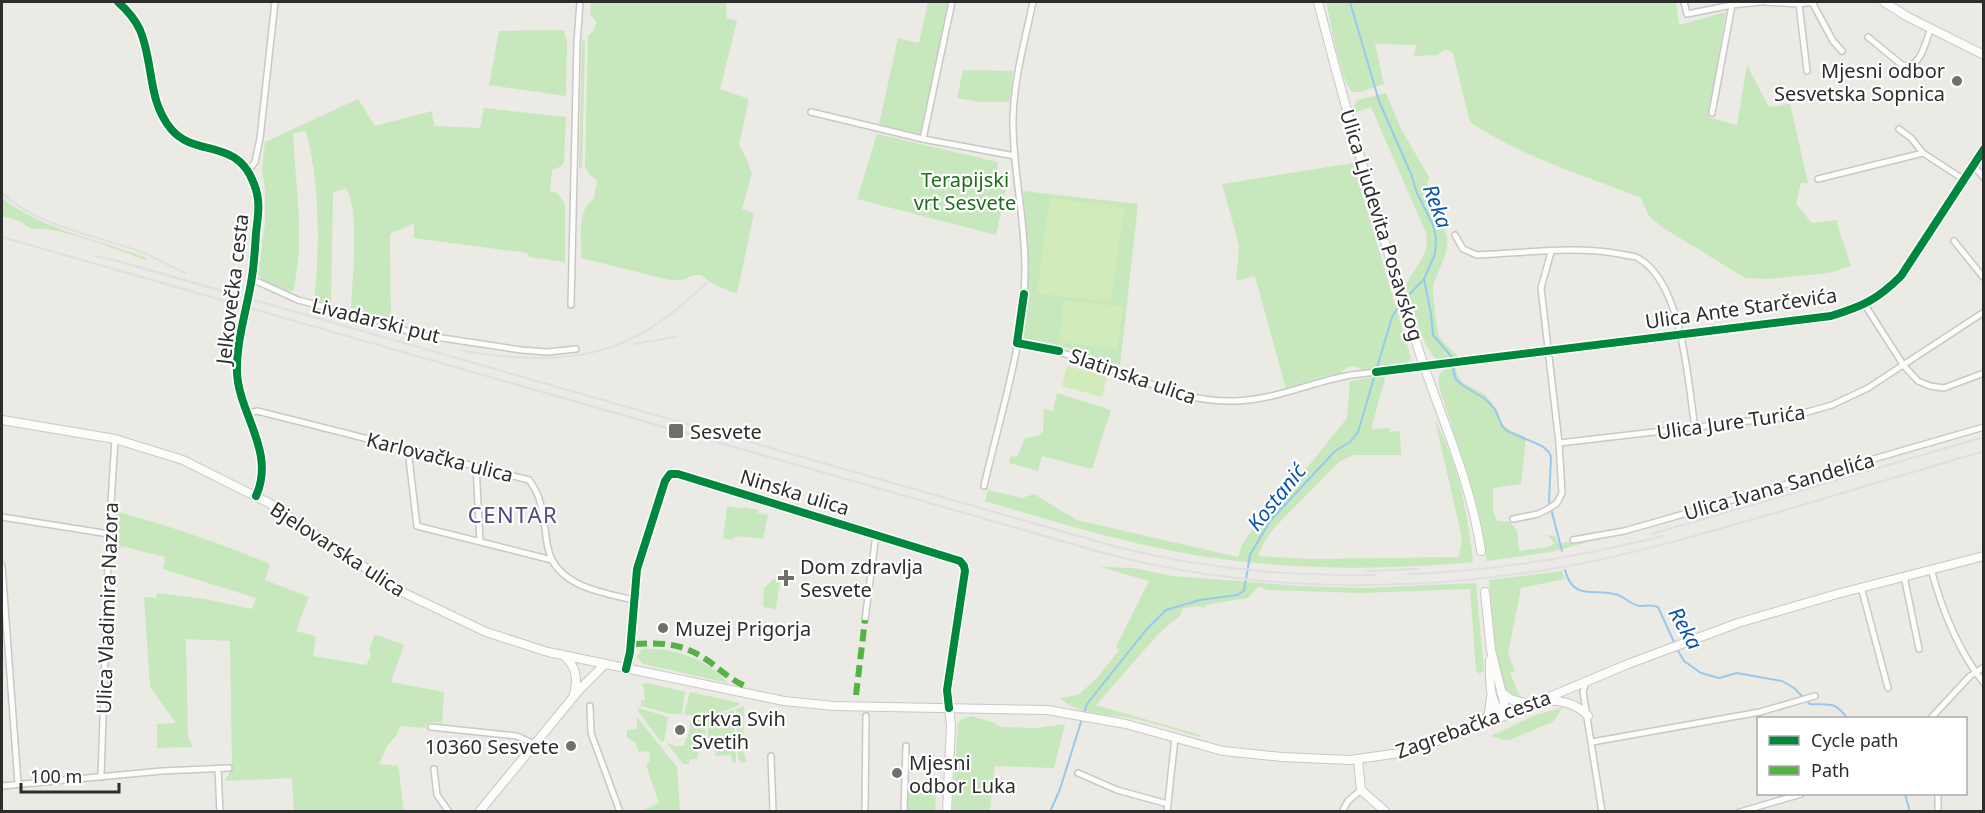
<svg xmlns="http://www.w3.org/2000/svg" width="1985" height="813" font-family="'Noto Sans',sans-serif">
  <rect width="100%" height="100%" fill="#eceae4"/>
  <g fill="#c7e8bc">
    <path d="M591,2H726L727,18L737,21L720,89L749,99L739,145L748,161L749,168L752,173L742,209L754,213L737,294L713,284L701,275H694L683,280H669L581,258C582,240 576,209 594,199L597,180L589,174L585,166L588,36L593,31L597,22L590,15Z"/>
    <polygon points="928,2 951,2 923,136 882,127 879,124 898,38 919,43"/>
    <path d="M1326,2H1676L1679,25L1726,12L1708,117L1737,125L1747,65L1769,107L1790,104L1808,183H1801L1796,204L1812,223L1836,220L1851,266L1830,273L1768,279L1745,278L1662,227L1648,215L1641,198C1584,175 1521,157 1470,122L1453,53L1445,49L1437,55L1414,56L1416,45L1375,44L1384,84L1360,92H1352C1340,79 1331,21 1326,2Z"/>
    <polygon points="564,30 567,43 566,96 489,85 499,31"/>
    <polygon points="582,39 585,42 585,46 582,167 579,169"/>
    <polygon points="963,70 1013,71 1009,102 981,102 957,98"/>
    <path d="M1386,93L1400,127L1429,177C1422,200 1442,215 1447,237C1450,252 1437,272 1433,286C1432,289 1437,332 1439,336C1443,343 1452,350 1458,356V359L1439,361C1420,347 1414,309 1405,287C1413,268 1431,255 1426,233L1371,107L1354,113L1353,109L1357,100Z"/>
    <path d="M358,99L375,126L432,111L434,126L480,128L484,108L566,117L564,161L562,166L552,170L550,191L557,193L565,204V262L529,257L528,253L414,238V223L390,234L391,321L351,309C352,280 360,210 346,188L333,193L331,304L314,302C320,245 320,186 306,131L293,133L299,219V254L294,289L293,291C280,293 265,285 258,274L265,223V190L262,169L265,142Z"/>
    <polygon points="877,134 998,162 997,175 1009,175 996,235 857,199"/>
    <polygon points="1353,163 1411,358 1407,364 1364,370 1354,366 1348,367 1339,374 1321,377 1286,389 1255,276 1236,281 1239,245 1222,184"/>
    <polygon points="1023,191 1138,204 1120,366 1064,347 1023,338 1029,268"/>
    <path d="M2,198C45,231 97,239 147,258L146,260C119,251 56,225 31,229L20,221L2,216Z"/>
    <path d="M1456,368C1457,386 1473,385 1485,395C1495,403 1497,419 1505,427C1510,431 1520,434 1526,438L1521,484L1493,488V512L1497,521L1510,522L1517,530L1519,551L1548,547L1555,543L1547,535L1555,536L1558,543L1570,542V544L1592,541L1550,552L1487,561L1478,508L1439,386C1437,371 1443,369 1456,368Z"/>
    <path d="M1386,375L1371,429L1389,428L1390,432L1400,431L1401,455H1354L1340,461L1274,528L1265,541L1258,556L1312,559L1459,557L1462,538L1435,420C1458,464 1468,512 1473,562C1398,569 1322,570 1246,562C1157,553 1071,527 985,501L988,490L1022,498L1034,494L1077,520L1238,557L1243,543L1250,533L1298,479L1347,418L1350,381Z"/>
    <polygon points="1057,393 1111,410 1092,469 1042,456 1038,471 1009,463 1011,456 1017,457 1025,438 1037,436 1043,432 1044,409 1053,411"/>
    <polygon points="727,506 743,509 744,507 758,510 757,513 768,515 763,539 737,536 732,540 723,538"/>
    <path d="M115,511C168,525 219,543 270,564L265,580L309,597L296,631L316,636L313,656L366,665L371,656L369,650L375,634L404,645L391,682L444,692L442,723L430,722L426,725V728L400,726L396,736L387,746L379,764L398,766L404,811H294L292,778L225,781L232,768L230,641L186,639L188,737L193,747L157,748V724L176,723L150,687L144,597L156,598L157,593L206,599L252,609L256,598L163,569L165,557L121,546L118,554L113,553Z"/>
    <path d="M1100,567L1134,568L1172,576L1300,586L1361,588L1476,583L1484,670L1480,674L1476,671L1470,589L1361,593L1267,590L1259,586L1248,598L1205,605V608L1197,606L1182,609L1180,616L1160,632L1096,705L1200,735L1199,737C1176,730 1154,723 1131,718C1109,714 1076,715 1060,698L1078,695L1097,678L1119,650L1116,647L1149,581Z"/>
    <polygon points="1562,571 1565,579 1521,588 1508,654 1515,671 1510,673 1520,696 1516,696 1507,690 1505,691 1497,664 1489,580"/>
    <polygon points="774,579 780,580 776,609 763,607 764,588"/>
    <path d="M642,649C671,647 709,659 728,683L643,664L637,657Z"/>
    <polygon points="648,683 685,692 682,714 670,714 641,706 641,701 645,700 643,684"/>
    <polygon points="690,692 740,703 740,705 705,718 684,714"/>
    <polygon points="744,706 743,752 747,761 742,763 738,758 736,709"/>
    <polygon points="1563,707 1554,721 1510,740 1503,740 1491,736 1533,716"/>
    <polygon points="639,708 668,717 664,741 661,742 638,711"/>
    <polygon points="734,710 736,762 733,763 731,755 716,756 714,747 708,744 708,719"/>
    <polygon points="971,716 995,723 1001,727 1035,728 1065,724 1054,768 995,766 990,811 952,811 958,723 962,719"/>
    <polygon points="637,717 677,767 680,811 641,811 659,803 646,765 650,761 649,751 639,752 635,742 627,738 627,730 637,729"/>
    <polygon points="691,719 705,721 705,744 700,747 697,759 690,759 689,764 683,764 667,743 675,746 683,746 688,736"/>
    <polygon points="908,786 936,789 935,811 907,811"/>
  </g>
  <g fill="#d1ecba">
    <polygon points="1050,198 1124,208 1111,302 1037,293"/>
    <polygon points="1064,300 1123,307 1117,349 1059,342"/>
    <polygon points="1067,366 1107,376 1102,397 1062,386"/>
  </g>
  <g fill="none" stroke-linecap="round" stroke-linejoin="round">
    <g stroke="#97c9ee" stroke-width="2">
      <polyline points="1350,2 1379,101 1411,174 1417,193 1433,225 1436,238 1435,254 1424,279 1431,314 1433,335 1451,356 1455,378 1462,385 1484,398 1495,409 1502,426 1507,431 1542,446 1549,452 1551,457 1549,501 1562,551"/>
      <polyline points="1405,299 1424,279"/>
      <path d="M1565,570C1573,600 1591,589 1614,594C1624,595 1630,605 1640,606C1647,606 1651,604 1658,607L1675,644"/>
      <path d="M1677,649L1684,661L1701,673L1719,678L1737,673L1782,681L1794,688L1810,704C1830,705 1835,701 1847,718"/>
      <polyline points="1084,713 1087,704 1146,630 1166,610 1200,600 1237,595 1244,591 1250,555 1270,521 1335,451 1350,442 1358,432 1392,317 1401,303"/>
      <polyline points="1905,794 1910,812"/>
      <polyline points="1050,812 1060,789 1082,719"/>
    </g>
    <defs>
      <g id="street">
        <polyline points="1684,2 1687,14 1732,5 1761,2"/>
        <polyline points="1765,2 1799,4 1814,2"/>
        <polyline points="1812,2 1833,41 1842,51"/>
        <polyline points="1799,4 1807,71"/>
        <path d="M1868,37L1902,65C1921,70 1925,42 1931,28"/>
        <polyline points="811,112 923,139 1015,156"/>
        <polyline points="1712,113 1732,5"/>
        <polyline points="1899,129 1911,138 1923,153 1963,179"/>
        <polyline points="923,139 952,2"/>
        <polyline points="1973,165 1984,178"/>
        <polyline points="248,171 255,162 260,138 275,2"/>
        <polyline points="1818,179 1923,153"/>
        <path d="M1455,235L1463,249L1477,255C1525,253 1578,245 1625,255C1629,256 1635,256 1638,258C1683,283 1688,383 1695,429"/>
        <polyline points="1954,241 1984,278"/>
        <polyline points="252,279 298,300 379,321 416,334 521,350 547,352 576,349"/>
        <polyline points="571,305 577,43 580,2"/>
        <polyline points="1865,305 1904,366 1918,381 1930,386 1944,388 1984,373"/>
        <path d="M1017,343C1053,349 1085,359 1119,372C1160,387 1189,402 1234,401C1275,400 1311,382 1351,375L1831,316C1863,306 1877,300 1901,276L1984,149"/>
        <path d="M249,413L257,411L309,424L529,480C542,498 541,507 545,528C546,538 547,550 552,560C567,588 605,593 633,600"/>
        <polyline points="1559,443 1793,416 1832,405 1868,388 1984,312"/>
        <polyline points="408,450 417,526 552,560"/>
        <polyline points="476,466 480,541"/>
        <path d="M984,486C1000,416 1024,344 1025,272C1026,220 1012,169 1013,118C1014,78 1025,40 1033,2"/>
        <polyline points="2,517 109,534"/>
        <polyline points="1513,519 1538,514 1548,509 1557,503 1562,493 1559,443 1541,288 1551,252"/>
        <polyline points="1573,540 1624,531 1656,522 1984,427"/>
        <polyline points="2,566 18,784"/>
        <path d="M1931,569C1942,610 1958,651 1984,683"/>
        <polyline points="1904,576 1919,649"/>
        <polyline points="1861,587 1888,688"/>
        <polyline points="865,620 876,534"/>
        <polyline points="626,669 630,652 637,569 665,481 670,474 678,474 960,561 964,566 965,571 947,690 949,708"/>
        <polyline points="1586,682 1583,692 1602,812"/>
        <polyline points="590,706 591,733 620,812"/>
        <polyline points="1931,718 1970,676 1984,667"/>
        <polyline points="431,727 517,736 534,744"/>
        <polyline points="1592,742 1760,712 1815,696"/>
        <polyline points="771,756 773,812"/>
        <polyline points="218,769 220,812"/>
        <polyline points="434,769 437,795 449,812"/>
        <polyline points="1078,773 1117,790 1168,804"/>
        <polyline points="101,777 109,534 115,439"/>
        <polyline points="2,786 162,771 229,768"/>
        <polyline points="1938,794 1938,812"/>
        <polyline points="865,812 866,716"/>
        <polyline points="904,812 906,746"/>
        <polyline points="1167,812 1175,738"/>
        <polyline points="1342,812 1348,801 1361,790"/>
        <polyline points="1740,812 1801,794"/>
      </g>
      <g id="secondary">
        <path d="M118,2C127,10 135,19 140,30C154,63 147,100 171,129C195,158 237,137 254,184C261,201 258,216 256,233C255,250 254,267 251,283C246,312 236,343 237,373C239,414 276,452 256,496"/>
        <path d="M1318,2C1348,119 1382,236 1419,351C1441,418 1471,481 1481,551"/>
        <polyline points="1884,2 1908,17 1984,55"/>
        <polyline points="2,420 115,439 183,460 269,503 400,591 486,632 548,652 784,701 834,706 1047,710 1126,724 1223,751 1282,757 1350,760 1407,752 1504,716 1628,664 1738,623 1837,594 1984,556"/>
        <polyline points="1485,592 1491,650 1504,702 1504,716"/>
        <path d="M565,657C577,667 578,680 574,695"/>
        <path d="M1490,660C1490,680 1488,702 1504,716"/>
        <polyline points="1501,692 1512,700 1531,704"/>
        <path d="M1546,700C1563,701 1576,703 1588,716"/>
        <polyline points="1483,724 1489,713 1491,697"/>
        <polyline points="1358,760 1361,790 1386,812"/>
        <polyline points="479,812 580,689 604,665"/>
        <polyline points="947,812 951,725 949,708"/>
      </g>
    </defs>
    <use href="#street" stroke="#c9c8c8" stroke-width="8"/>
    <use href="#secondary" stroke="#c9c8c8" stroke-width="10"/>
    <use href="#street" stroke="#fcfcfb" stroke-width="5"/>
    <use href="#secondary" stroke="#fcfcfb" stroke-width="8"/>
    <g stroke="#dfdfe1" stroke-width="2">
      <path d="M2,193C36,226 95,235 139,251C155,257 170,267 185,273"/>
      <path d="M2,237L1107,554C1258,593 1421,594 1574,565C1642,552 1709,532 1775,513C1845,492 1914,472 1984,451"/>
      <path d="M95,256L114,260L1117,547C1202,568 1288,577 1375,575"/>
      <polyline points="634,344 675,337"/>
      <path d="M463,351C567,367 629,360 706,283"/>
      <polyline points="1652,534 1984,437"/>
      <polyline points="1367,571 1418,569"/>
      <path d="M1408,574C1495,571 1579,557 1663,536"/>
    </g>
    <g stroke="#56b246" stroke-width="6" stroke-dasharray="12 6" stroke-linecap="butt">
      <path d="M635,644C665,642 685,644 710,662C721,671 732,680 745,686"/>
      <polyline points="856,695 865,620"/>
    </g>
    <defs>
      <g id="cycleway">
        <path d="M118,2C127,10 135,19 140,30C154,63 147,100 171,129C195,158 237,137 254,184C261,201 258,216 256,233C255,250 254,267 251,283C246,312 236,343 237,373C239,414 276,452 256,496"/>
        <polyline points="1024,294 1017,343 1059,351"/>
        <path d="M1376,372L1831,316C1863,306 1877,300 1901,276L1984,149"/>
        <polyline points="626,669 630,652 637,569 665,481 670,474 678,474 960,561 964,566 965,571 947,690 949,708"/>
      </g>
    </defs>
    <use href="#cycleway" stroke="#fff" stroke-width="11"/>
    <use href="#cycleway" stroke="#00873e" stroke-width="8"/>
  </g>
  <g fill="#706f6d" stroke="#fff" stroke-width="2">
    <circle cx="1957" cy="81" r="6"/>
    <rect x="668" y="423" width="16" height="16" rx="3"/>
    <path d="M783 569h6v6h6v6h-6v6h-6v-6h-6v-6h6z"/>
    <circle cx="663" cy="628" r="6"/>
    <circle cx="680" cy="730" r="6"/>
    <circle cx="571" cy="746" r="6"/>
    <circle cx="897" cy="773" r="6"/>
  </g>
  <g text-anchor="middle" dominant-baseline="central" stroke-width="4.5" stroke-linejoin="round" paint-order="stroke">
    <g font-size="20" fill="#2d2d2d" stroke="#fff" text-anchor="start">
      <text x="1945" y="70" text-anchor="end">Mjesni odbor<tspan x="1945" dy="23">Sesvetska Sopnica</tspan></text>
      <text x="690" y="431">Sesvete</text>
      <text x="800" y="566">Dom zdravlja<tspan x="800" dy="23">Sesvete</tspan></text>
      <text x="675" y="628">Muzej Prigorja</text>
      <text x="692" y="718">crkva Svih<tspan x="692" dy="23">Svetih</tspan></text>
      <text x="559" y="746" text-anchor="end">10360 Sesvete</text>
      <text x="909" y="762">Mjesni<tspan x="909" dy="23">odbor Luka</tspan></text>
    </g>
    <g font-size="20" fill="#1d6e1a" stroke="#fff">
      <text x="965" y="179">Terapijski<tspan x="965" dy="23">vrt Sesvete</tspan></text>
    </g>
    <g font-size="20" fill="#2d2d2d" stroke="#fff">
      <text transform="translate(1382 225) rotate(73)">Ulica Ljudevita Posavskog</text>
      <text transform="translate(232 289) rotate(-83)">Jelkovečka cesta</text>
      <text transform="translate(1741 308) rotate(-8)">Ulica Ante Starčevića</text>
      <text transform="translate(376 320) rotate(14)">Livadarski put</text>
      <text transform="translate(1133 376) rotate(19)">Slatinska ulica</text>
      <text transform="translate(1731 422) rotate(-8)">Ulica Jure Turića</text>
      <text transform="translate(440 457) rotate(14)">Karlovačka ulica</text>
      <text transform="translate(1779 486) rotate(-16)">Ulica Ivana Sandelića</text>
      <text transform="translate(795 492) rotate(17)">Ninska ulica</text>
      <text transform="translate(338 549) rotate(33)">Bjelovarska ulica</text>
      <text transform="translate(107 608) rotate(-88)">Ulica Vladimira Nazora</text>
      <text transform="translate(1473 724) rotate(-20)">Zagrebačka cesta</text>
    </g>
    <g font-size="21" font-style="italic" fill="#0b56a4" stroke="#fff">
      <text transform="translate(1438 206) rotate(69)">Reka</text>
      <text transform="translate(1276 497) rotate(-51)">Kostanić</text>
      <text transform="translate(1686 628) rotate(60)">Reka</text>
    </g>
    <g font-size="22" letter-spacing="1.5" fill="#4c4d80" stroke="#fff">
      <text x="513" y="514">CENTAR</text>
    </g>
  </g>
  <rect width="1985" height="813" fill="none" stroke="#2d2d2d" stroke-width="6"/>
  <rect x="1757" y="717" width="210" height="78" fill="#ffffff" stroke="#ababab" stroke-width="1.5"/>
  <rect x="1769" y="736" width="30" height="9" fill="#00873e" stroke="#ababab" stroke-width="1.5"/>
  <text x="1811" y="747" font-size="18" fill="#2d2d2d">Cycle path</text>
  <rect x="1769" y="766" width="30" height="9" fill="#56b246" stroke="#ababab" stroke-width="1.5"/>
  <text x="1811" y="777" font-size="18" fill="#2d2d2d">Path</text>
  <path d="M21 783v9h98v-9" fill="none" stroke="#2d2d2d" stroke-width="3"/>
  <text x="30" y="783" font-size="18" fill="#2d2d2d" stroke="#ffffff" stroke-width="4.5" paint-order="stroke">100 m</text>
</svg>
